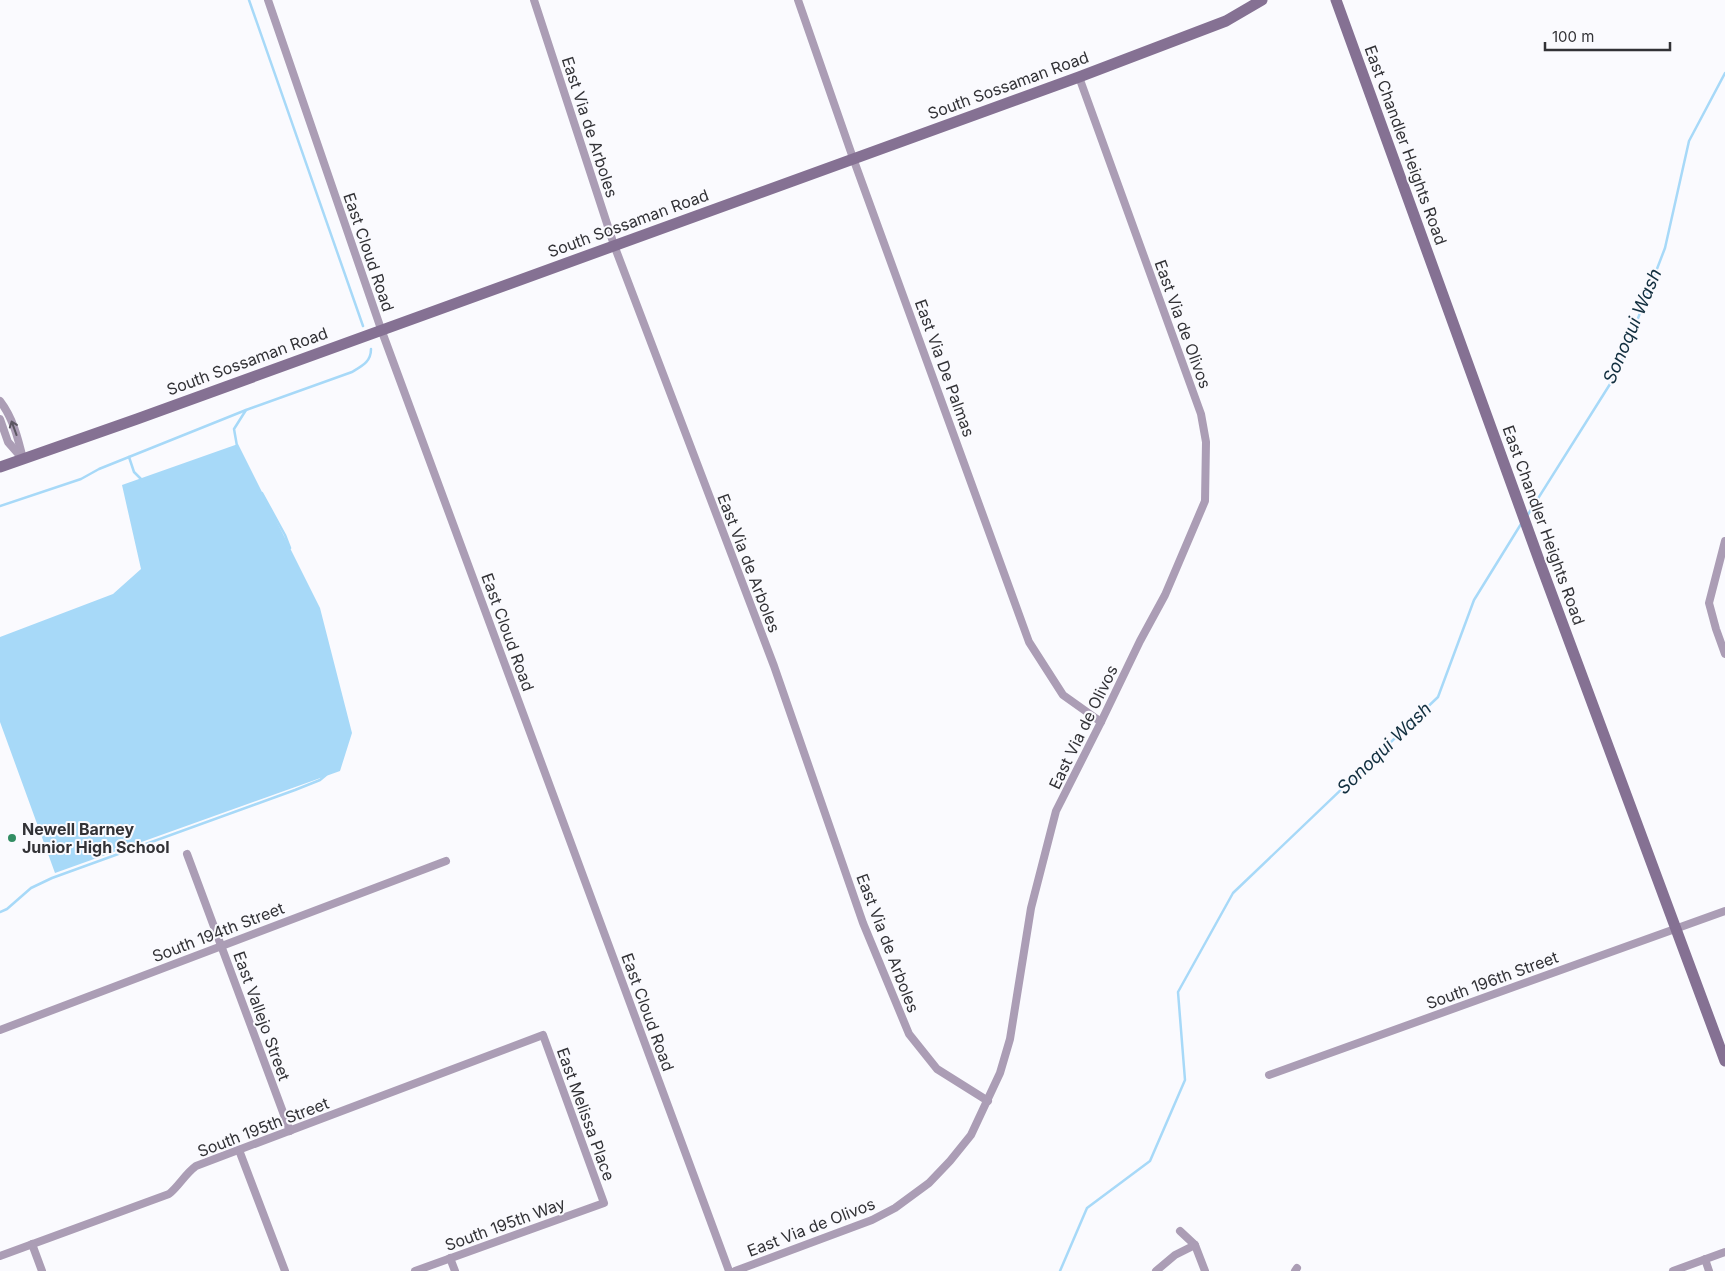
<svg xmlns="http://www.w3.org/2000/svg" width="1725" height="1271" font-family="Inter,sans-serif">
  <rect width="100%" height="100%" fill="#fafafe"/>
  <polygon fill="#a7d9f8" points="238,444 320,608 352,733 340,771 55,873 0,722 0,637 113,594 141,569 122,485"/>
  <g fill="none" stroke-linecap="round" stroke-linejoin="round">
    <g stroke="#a7d9f8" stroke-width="2.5">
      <polyline points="249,0 363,326"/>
      <polyline points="237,446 234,429 246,410"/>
      <polyline points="129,457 134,472 141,479"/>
      <polyline points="262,493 285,535 290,548"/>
      <path d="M0,506L81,479L99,469L246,410L352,372C362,366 371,362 371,349"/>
      <polyline points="1527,516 1617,373 1665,248 1689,141 1725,73"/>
      <polyline points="0,912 7,909 31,888 52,878 295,790 320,780 326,775"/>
      <polyline points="1060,1271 1087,1208 1150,1161 1185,1080 1178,992 1233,893 1438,697 1474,600 1521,524"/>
    </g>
    <g stroke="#ab9db5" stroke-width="8">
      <polyline points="268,0 381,329 729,1271"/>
      <polyline points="534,0 614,245 774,666 863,923 909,1034 937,1069 988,1101"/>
      <polyline points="798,0 853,158 1029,642 1063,695 1101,722"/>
      <path d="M0,401C13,418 18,438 23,459"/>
      <polyline points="0,419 8,442 22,458"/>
      <polyline points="1725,541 1709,603 1716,629 1725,654"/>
      <polyline points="187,854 290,1131"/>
      <polyline points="0,1030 446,861"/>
      <polyline points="1269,1075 1725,911"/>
      <polyline points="239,1150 285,1271"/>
      <polyline points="1180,1231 1195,1245 1205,1271"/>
      <polyline points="32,1244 42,1271"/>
      <path d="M0,1256L169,1194C179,1186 185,1174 196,1166L543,1035L604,1203L415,1271"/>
      <polyline points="450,1258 455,1271"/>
      <polyline points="1705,1259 1709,1271"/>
      <polyline points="735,1271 872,1220 895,1208 929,1183 950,1161 971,1135 1000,1073 1010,1039 1031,908 1056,811 1101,722 1140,641 1165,595 1205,501 1206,442 1201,414 1079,77"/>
      <polyline points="1156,1271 1175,1255 1195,1245"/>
      <polyline points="1295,1271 1297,1268"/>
      <polyline points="1673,1271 1725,1252"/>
    </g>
    <g stroke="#857193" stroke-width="11">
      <polyline points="1336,0 1539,560 1725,1061"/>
      <polyline points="0,467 137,419 1079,77 1226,21 1262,0"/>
    </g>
  </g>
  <defs><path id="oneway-shaft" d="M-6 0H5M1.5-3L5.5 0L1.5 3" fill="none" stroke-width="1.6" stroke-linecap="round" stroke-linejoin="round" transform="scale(1.25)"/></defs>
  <use stroke="#5c5762" href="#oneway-shaft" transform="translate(14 428) rotate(-110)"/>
  <circle fill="#328d63" stroke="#fafafe" stroke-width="2" cx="12" cy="838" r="5"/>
  <g text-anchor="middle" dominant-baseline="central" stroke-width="4" stroke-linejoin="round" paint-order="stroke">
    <g font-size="16" fill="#323236" stroke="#fafafe">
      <text transform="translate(1008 85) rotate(-20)">South Sossaman Road</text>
      <text transform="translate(590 127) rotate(72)">East Via de Arboles</text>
      <text transform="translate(1406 145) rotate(70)">East Chandler Heights Road</text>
      <text transform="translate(628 223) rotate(-20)">South Sossaman Road</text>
      <text transform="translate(369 252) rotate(71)">East Cloud Road</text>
      <text transform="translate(1183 324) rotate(70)">East Via de Olivos</text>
      <text transform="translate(247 361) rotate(-20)">South Sossaman Road</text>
      <text transform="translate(945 368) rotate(70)">East Via De Palmas</text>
      <text transform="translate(1544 525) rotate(70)">East Chandler Heights Road</text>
      <text transform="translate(749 563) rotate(69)">East Via de Arboles</text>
      <text transform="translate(508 632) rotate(70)">East Cloud Road</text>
      <text transform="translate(1083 727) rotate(-64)">East Via de Olivos</text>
      <text transform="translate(218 932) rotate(-21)">South 194th Street</text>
      <text transform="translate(888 943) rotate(69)">East Via de Arboles</text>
      <text transform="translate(1492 980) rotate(-20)">South 196th Street</text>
      <text transform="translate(648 1012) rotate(70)">East Cloud Road</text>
      <text transform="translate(262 1016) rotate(70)">East Vallejo Street</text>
      <text transform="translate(586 1114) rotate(70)">East Melissa Place</text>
      <text transform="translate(263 1127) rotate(-21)">South 195th Street</text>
      <text transform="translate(505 1224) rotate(-20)">South 195th Way</text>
      <text transform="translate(811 1227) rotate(-21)">East Via de Olivos</text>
    </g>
    <g font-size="16" font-weight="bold" fill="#323236" stroke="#fafafe" text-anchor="start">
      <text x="22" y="829">Newell Barney<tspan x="22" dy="18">Junior High School</tspan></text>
    </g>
    <g font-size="18" font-style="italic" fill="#122f3f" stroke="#fafafe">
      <text transform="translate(1632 326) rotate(-67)">Sonoqui Wash</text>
      <text transform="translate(1384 748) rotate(-44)">Sonoqui Wash</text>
    </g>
  </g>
  <path d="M1545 42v8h125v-8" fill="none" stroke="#323236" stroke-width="2.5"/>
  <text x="1552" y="42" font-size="15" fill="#323236" stroke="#fafafe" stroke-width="4" paint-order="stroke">100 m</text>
</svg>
